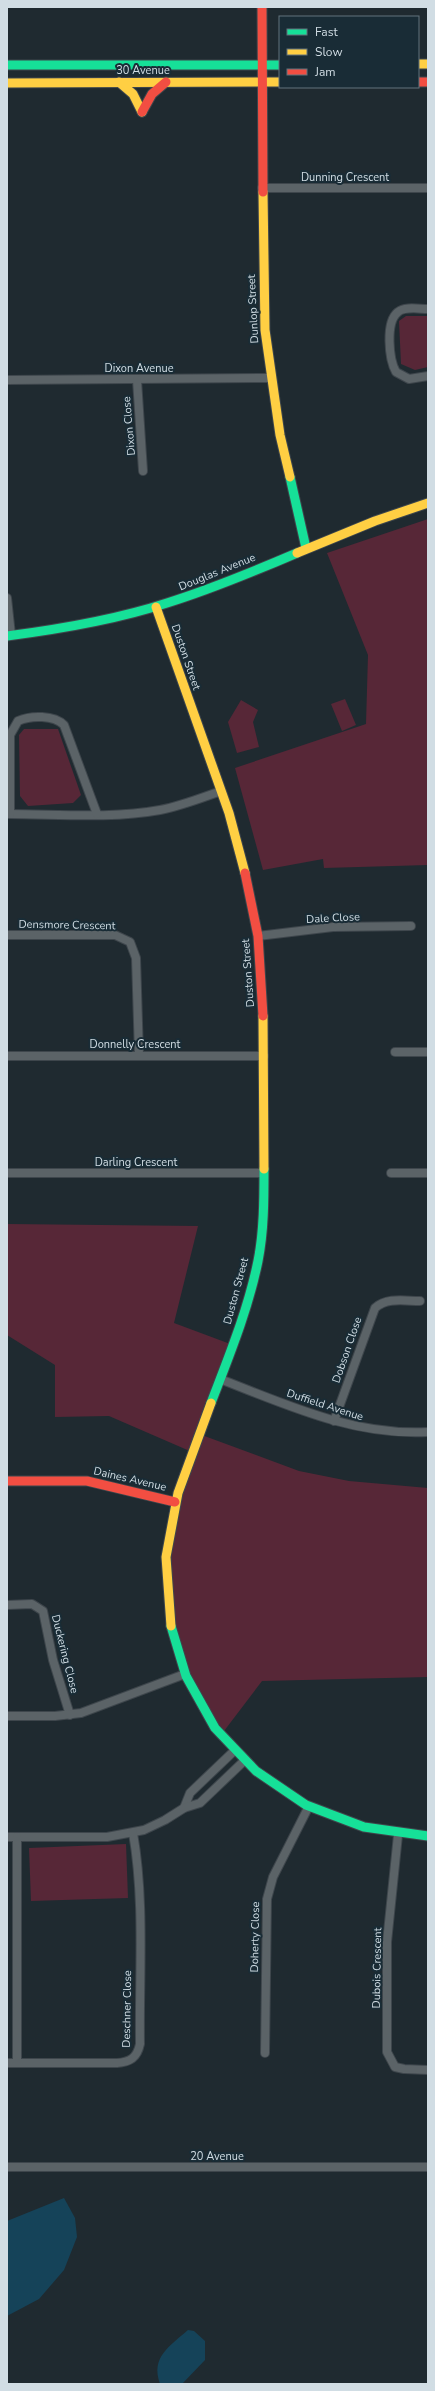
<svg xmlns="http://www.w3.org/2000/svg" width="435" height="2391" font-family="'Nunito Sans',sans-serif">
  <rect width="100%" height="100%" fill="#1f2a30"/>
  <g fill="#572737">
    <polygon points="406,316 428,316 428,367 415,370 401,364 399,321"/>
    <polygon points="428,519 428,865 324,868 323,859 263,870 235,768 366,724 368,655 327,553"/>
    <polygon points="345,699 356,725 342,731 331,704"/>
    <polygon points="241,700 258,710 253,722 259,747 237,753 228,722"/>
    <polygon points="24,729 58,729 81,795 73,803 28,806 20,796 19,735"/>
    <polygon points="7,1224 198,1226 174,1323 233,1345 199,1434 299,1471 349,1481 428,1488 428,1677 262,1681 221,1735 178,1656 165,1557 192,1452 109,1416 55,1417 55,1365 7,1335"/>
    <polygon points="126,1844 128,1898 31,1901 29,1848"/>
  </g>
  <g fill="#154359">
    <polygon points="64,2198 75,2218 77,2237 64,2270 39,2299 7,2316 7,2221"/>
    <path d="M188,2330L194,2331L205,2341V2360L182,2384H160C150,2357 170,2346 188,2330Z"/>
  </g>
  <g fill="none" stroke-linecap="round" stroke-linejoin="round">
    <defs>
      <g id="street">
        <polyline points="262,188 428,188"/>
        <path d="M428,309C419,309 405,306 398,312C385,322 389,360 396,372L409,379L428,376"/>
        <polyline points="7,380 270,378"/>
        <polyline points="137,380 143,471"/>
        <polyline points="7,598 11,635"/>
        <path d="M7,814C57,814 110,819 160,810C181,806 201,798 221,791"/>
        <path d="M10,814V735L18,721C31,715 54,715 64,725L97,814"/>
        <polyline points="7,935 115,935 130,942 136,958 139,1055"/>
        <polyline points="258,936 333,927 411,926"/>
        <polyline points="395,1052 428,1052"/>
        <polyline points="7,1056 264,1056"/>
        <polyline points="7,1173 264,1173"/>
        <polyline points="391,1173 428,1173"/>
        <path d="M220,1379C287,1405 354,1436 428,1432"/>
        <path d="M334,1421L375,1308C387,1297 405,1301 420,1301"/>
        <polyline points="7,1605 32,1604 43,1611 53,1660 70,1715"/>
        <polyline points="7,1716 55,1716 81,1713 185,1674"/>
        <polyline points="184,1808 190,1793 234,1751"/>
        <polyline points="398,1835 387,1942 387,2052 395,2067 404,2069 428,2070"/>
        <polyline points="7,1837 107,1837 144,1830 165,1820 184,1808 200,1803 244,1761"/>
        <polyline points="17,1837 17,2063"/>
        <polyline points="265,2053 267,1899 273,1877 308,1808"/>
        <path d="M7,2063H117C130,2062 137,2058 140,2044C139,1974 145,1902 133,1833"/>
        <polyline points="7,2167 428,2167"/>
      </g>
      <g id="fast">
        <polyline points="7,65 280,65"/>
        <polyline points="290,477 306,548"/>
        <path d="M7,636C61,629 115,620 167,603C212,589 255,571 297,553"/>
        <path d="M211,1403C229,1356 248,1310 258,1261C264,1231 264,1199 264,1169"/>
        <polyline points="171,1626 186,1676 215,1728 256,1771 306,1805 364,1827 428,1836"/>
      </g>
      <g id="slow">
        <polyline points="418,64 428,64"/>
        <polyline points="119,82 133,94 142,112"/>
        <polyline points="7,83 280,82"/>
        <polyline points="263,192 265,330 280,435 290,477"/>
        <polyline points="297,553 375,521 428,503"/>
        <polyline points="156,607 229,813 245,873"/>
        <polyline points="263,1016 264,1169"/>
        <polyline points="171,1626 166,1557 178,1493 211,1403"/>
      </g>
      <g id="jam">
        <polyline points="262,7 263,192"/>
        <polyline points="418,82 428,82"/>
        <polyline points="142,112 152,94 166,82"/>
        <polyline points="245,873 258,936 263,1016"/>
        <polyline points="7,1481 87,1481 175,1502"/>
      </g>
    </defs>
    <use href="#street" stroke="#3e464c" stroke-width="10"/>
    <use href="#fast" stroke="#3e464c" stroke-width="11"/>
    <use href="#slow" stroke="#3e464c" stroke-width="11"/>
    <use href="#jam" stroke="#3e464c" stroke-width="11"/>
    <use href="#street" stroke="#5b6367" stroke-width="8"/>
    <use href="#fast" stroke="#16e098" stroke-width="9"/>
    <use href="#slow" stroke="#ffcf43" stroke-width="9"/>
    <use href="#jam" stroke="#f24e42" stroke-width="9"/>
  </g>
  <g text-anchor="middle" dominant-baseline="central" stroke-width="4" stroke-linejoin="round" paint-order="stroke">
    <g font-size="11" fill="#d1dde4" stroke="#192c36">
      <text x="143" y="70">30 Avenue</text>
      <text x="345" y="177">Dunning Crescent</text>
      <text transform="translate(253 309) rotate(-93)">Dunlop Street</text>
      <text x="139" y="368">Dixon Avenue</text>
      <text transform="translate(129 426) rotate(-95)">Dixon Close</text>
      <text transform="translate(217 572) rotate(-22)">Douglas Avenue</text>
      <text transform="translate(186 657) rotate(71)">Duston Street</text>
      <text transform="translate(333 918) rotate(-3)">Dale Close</text>
      <text transform="translate(67 925) rotate(1)">Densmore Crescent</text>
      <text transform="translate(248 973) rotate(-94)">Duston Street</text>
      <text x="135" y="1044">Donnelly Crescent</text>
      <text x="136" y="1162">Darling Crescent</text>
      <text transform="translate(236 1291) rotate(-75)">Duston Street</text>
      <text transform="translate(347 1350) rotate(-71)">Dobson Close</text>
      <text transform="translate(325 1405) rotate(18)">Duffield Avenue</text>
      <text transform="translate(130 1479) rotate(13)">Daines Avenue</text>
      <text transform="translate(65 1654) rotate(76)">Duckering Close</text>
      <text transform="translate(255 1937) rotate(-89)">Doherty Close</text>
      <text transform="translate(377 1968) rotate(-89)">Dubois Crescent</text>
      <text transform="translate(127 2009) rotate(-89)">Deschner Close</text>
      <text x="217" y="2156">20 Avenue</text>
    </g>
  </g>
  <rect width="435" height="2391" fill="none" stroke="#d1dde4" stroke-width="16"/>
  <rect x="279" y="16" width="140" height="72" fill="#192c36" stroke="#63737c"/>
  <rect x="287" y="29" width="20" height="6" fill="#16e098" stroke="#63737c"/>
  <text x="315" y="36" font-size="12" fill="#d1dde4">Fast</text>
  <rect x="287" y="49" width="20" height="6" fill="#ffcf43" stroke="#63737c"/>
  <text x="315" y="56" font-size="12" fill="#d1dde4">Slow</text>
  <rect x="287" y="69" width="20" height="6" fill="#f24e42" stroke="#63737c"/>
  <text x="315" y="76" font-size="12" fill="#d1dde4">Jam</text>
</svg>
